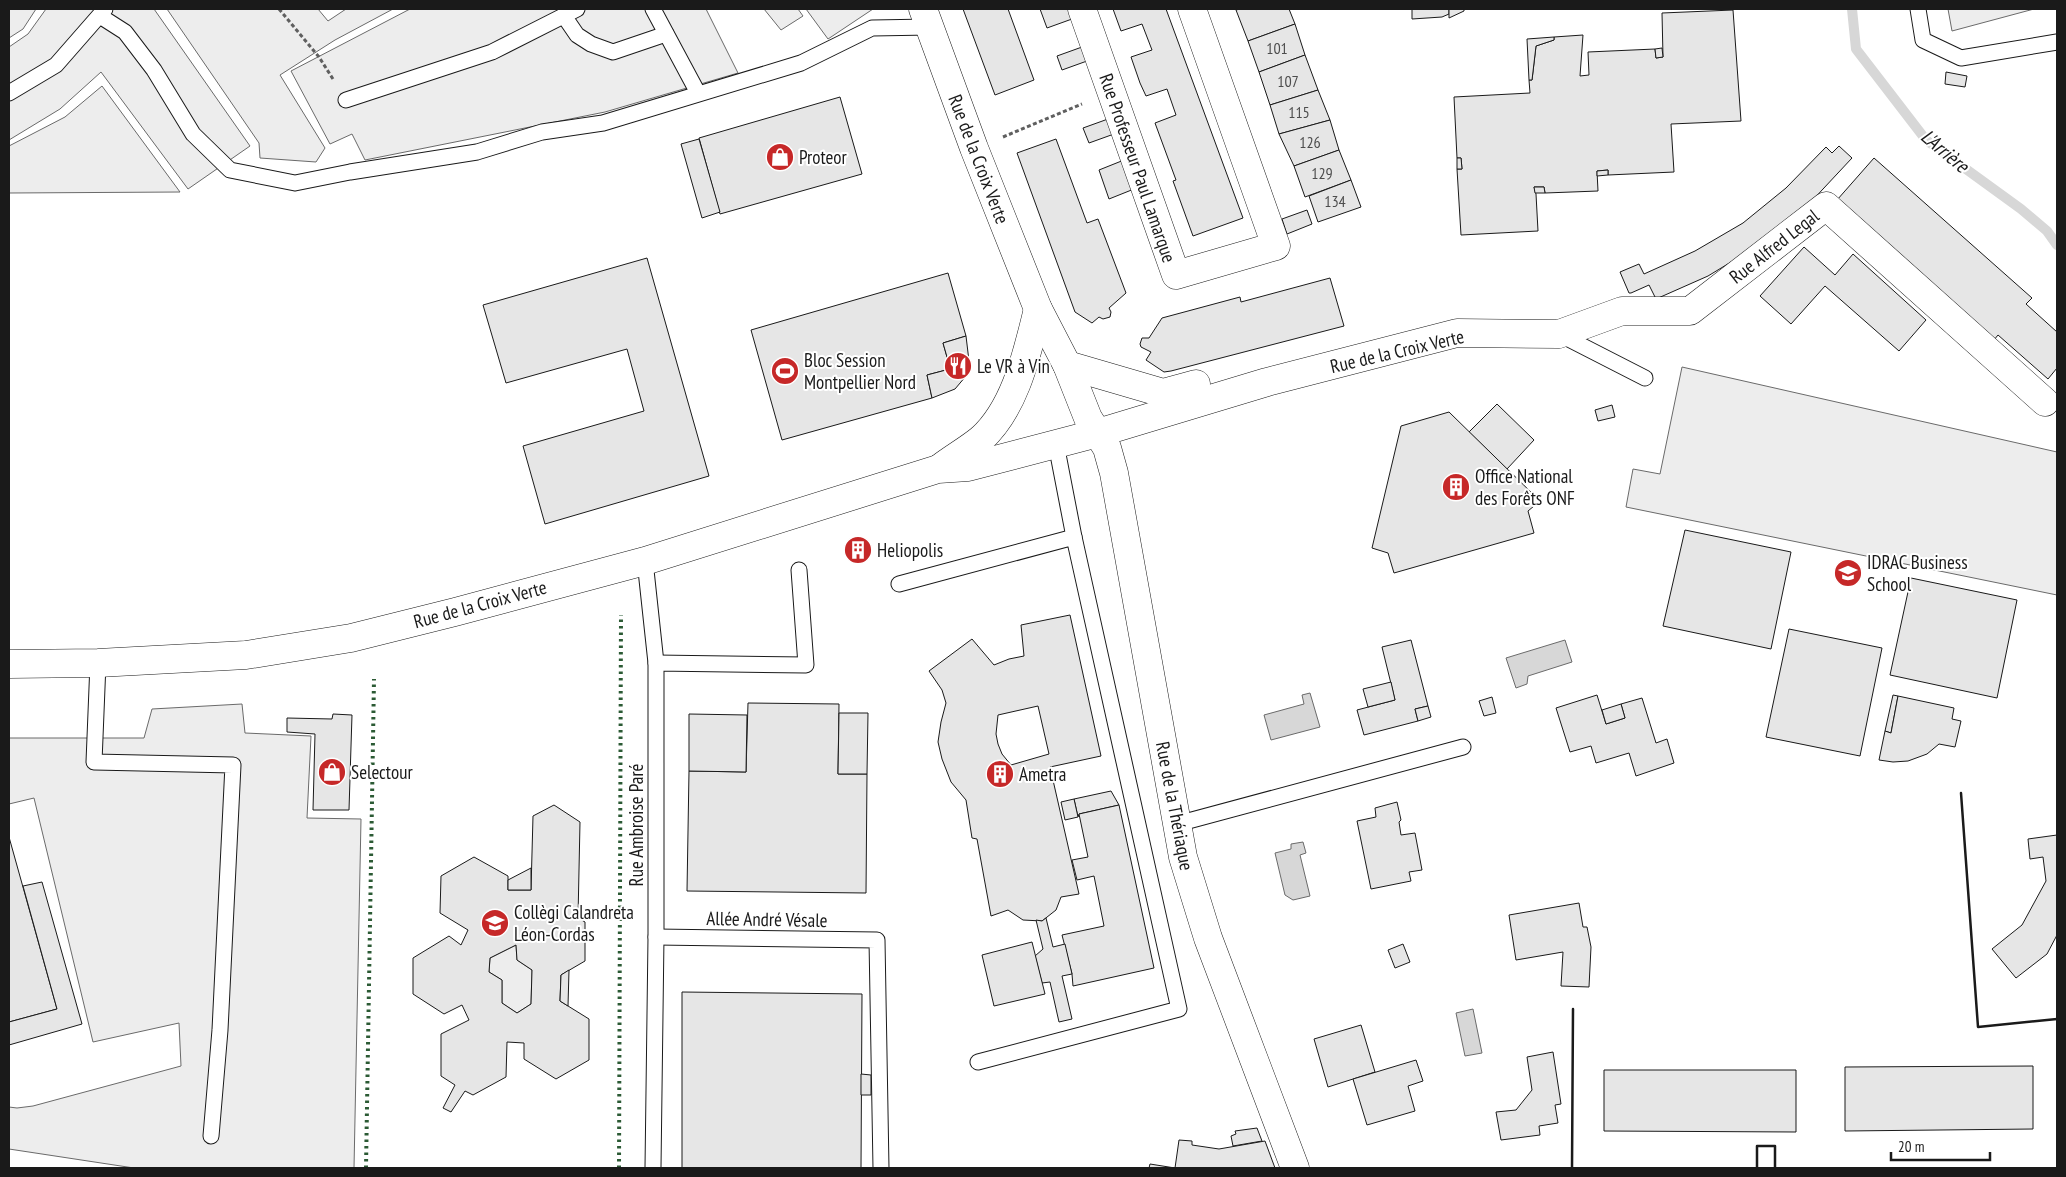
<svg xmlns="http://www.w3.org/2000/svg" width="2066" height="1177" font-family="'PT Sans Narrow',sans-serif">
  <rect width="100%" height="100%" fill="#fff"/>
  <g fill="#ededed" stroke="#6a6a6a">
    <polygon points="9,9 36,9 23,29 9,38"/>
    <polygon points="46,9 154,9 250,146 188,189 101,72 60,109 9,140 9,47 28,34"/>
    <polygon points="167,9 318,9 328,21 346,9 393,9 335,40 280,75 325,148 316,162 260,158 259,143"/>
    <polygon points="410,9 706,9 738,73 605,112 365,160 352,134 330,144 291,71"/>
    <polygon points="764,9 798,9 803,16 781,30"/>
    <polygon points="806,9 873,9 828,39"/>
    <polygon points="1948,9 2034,9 1952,31"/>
    <polygon points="102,86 180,192 9,193 9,146 65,117"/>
    <polygon points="1682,367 2057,452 2057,595 1626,507 1633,469 1660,474"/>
    <polygon points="242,704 245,733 311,736 307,818 361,819 354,1168 134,1168 9,1149 9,1107 17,1108 33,1106 181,1066 179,1023 93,1042 34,798 9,804 9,738 144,738 152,709"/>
    <polygon points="516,945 517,960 532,970 531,1004 517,1013 502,1003 502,980 489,972 490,958"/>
  </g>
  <g fill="#d7d7d7" stroke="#6a6a6a">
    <polygon points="1565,640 1572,662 1528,676 1527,684 1516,688 1506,658"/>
    <polygon points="1310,693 1320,727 1271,740 1264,715 1304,704 1302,695"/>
    <polygon points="1303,842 1306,853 1300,855 1310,896 1293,900 1285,895 1275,853 1291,849 1291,844"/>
    <polygon points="1473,1009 1482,1053 1465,1056 1456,1013"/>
  </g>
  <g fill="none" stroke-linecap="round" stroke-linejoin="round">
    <polyline stroke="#d7d7d7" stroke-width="10" points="1852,9 1856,49 1926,140 2021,209 2047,231 2057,245"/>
  </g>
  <g fill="#e6e6e6" stroke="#1a1a1a" fill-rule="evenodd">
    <polygon points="963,9 1008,9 1034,80 995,95"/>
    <polygon points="1040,9 1068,9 1072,19 1047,28"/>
    <polygon points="1113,9 1166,9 1243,218 1193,236 1173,181 1176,180 1155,123 1176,115 1167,89 1146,96 1140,83 1131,57 1152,50 1142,24 1121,31"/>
    <polygon points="1240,9 1289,9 1295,24 1248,41 1236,10"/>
    <polygon points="1412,9 1449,9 1449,14 1442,17 1412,19"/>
    <polygon points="1449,9 1464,9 1464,11 1449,18"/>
    <polygon points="1733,10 1741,121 1671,124 1674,172 1608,175 1608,170 1597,171 1598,191 1545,193 1544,187 1534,187 1536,194 1538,231 1461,235 1457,169 1462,169 1461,158 1457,158 1454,97 1530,93 1529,80 1532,80 1536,46 1554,40 1554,37 1583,35 1580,76 1589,75 1588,52 1655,49 1656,58 1663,57 1662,13"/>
    <polygon points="1295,24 1305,55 1259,72 1248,41"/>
    <polygon points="1554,37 1554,40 1536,46 1532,80 1529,80 1527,39"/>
    <polygon points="1082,47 1087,61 1062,70 1057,56"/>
    <polygon points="1662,48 1663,57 1656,58 1655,49"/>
    <polygon points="1305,55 1318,90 1270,105 1259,72"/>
    <polygon points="1946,72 1967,76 1965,87 1945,84"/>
    <polygon points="1318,90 1330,120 1279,134 1270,105"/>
    <polygon points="840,97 862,174 720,214 699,138"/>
    <polygon points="1108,119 1114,134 1089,143 1083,128"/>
    <polygon points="1330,120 1339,150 1294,166 1279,134"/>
    <polygon points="699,139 720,212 702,218 681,144"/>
    <polygon points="1056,139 1087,223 1098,219 1126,293 1109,308 1111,312 1110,317 1103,319 1099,317 1092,323 1075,312 1017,153"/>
    <polygon points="1839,146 1852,158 1809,204 1759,245 1708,276 1656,299 1649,285 1631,293 1629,293 1620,272 1639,264 1644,274 1695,251 1743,223 1786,188 1826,147 1832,153"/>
    <polygon points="1339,150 1351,180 1305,197 1294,166"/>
    <polygon points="1457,158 1461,158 1462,169 1457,169"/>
    <polygon points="1874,158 2032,298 2026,304 2057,332 2057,368 2048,379 1998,335 1994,340 1837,200"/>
    <polygon points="1124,160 1134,189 1109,199 1099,170"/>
    <polygon points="1608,170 1608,175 1597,176 1597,171"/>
    <polygon points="1351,180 1361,207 1318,222 1309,196"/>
    <polygon points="1534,187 1544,187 1545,193 1535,193"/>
    <polygon points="1307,210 1312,224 1287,234 1282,219"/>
    <polygon points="1804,247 1835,275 1853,254 1926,320 1899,351 1825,286 1791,324 1760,296"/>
    <polygon points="647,258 709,476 545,524 523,446 644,411 627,349 506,383 483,305"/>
    <polygon points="948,273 966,336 943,343 949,364 946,370 927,375 932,398 782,440 751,330"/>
    <polygon points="1330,278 1344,326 1171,371 1164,372 1146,360 1151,352 1141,347 1140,344 1142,338 1149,338 1162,318 1240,297 1241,302"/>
    <polygon points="966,336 969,361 966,376 955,389 932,398 927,375 946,370 949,364 943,343"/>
    <polygon points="1497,404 1534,440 1507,469 1469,432"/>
    <polygon points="1612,405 1615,417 1598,421 1595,410"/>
    <polygon points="1449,412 1540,501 1528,511 1534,533 1394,573 1388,553 1372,548 1401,426"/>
    <polygon points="1685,530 1791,552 1771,649 1663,626"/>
    <polygon points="865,541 870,553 849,558 846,547"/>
    <polygon points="1911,578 2017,600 1997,698 1890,675"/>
    <path d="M1070,615L1101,756L1050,767L1079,894L1061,897L1056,910L1042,921L1023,920L1008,910L991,916L977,839L972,838L966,800L951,782L942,759L938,742L941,722L946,703L942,690L929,671L972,639L994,665L1009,659L1024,656L1021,625ZM1038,706L1049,754L1011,765L1002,754L998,744L996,734L998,715Z"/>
    <polygon points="1789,629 1882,648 1860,756 1766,737"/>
    <polygon points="1411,640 1428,706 1415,709 1418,721 1364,735 1357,710 1395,700 1382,647"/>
    <polygon points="1391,682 1395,700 1368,707 1363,689"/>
    <polygon points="1597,695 1606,724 1625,718 1621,704 1642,698 1656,743 1667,739 1674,763 1636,776 1629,753 1596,763 1591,746 1570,752 1556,708"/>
    <polygon points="1893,695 1898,696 1891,733 1885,731"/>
    <polygon points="1898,696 1954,708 1952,719 1961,721 1955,747 1939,744 1927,754 1908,761 1893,762 1879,760 1885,731 1891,733"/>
    <polygon points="1492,697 1496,713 1484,716 1479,701"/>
    <polygon points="748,703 839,704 838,774 867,774 866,893 687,891 689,771 746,772"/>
    <polygon points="1621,704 1625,718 1606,724 1602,710"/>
    <polygon points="1428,706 1431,717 1418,721 1415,709"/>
    <polygon points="839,713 868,713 867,774 838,774"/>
    <polygon points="333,714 352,715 349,810 313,810 315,734 287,732 287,718 332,719"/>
    <polygon points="689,714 747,715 746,772 689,771"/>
    <polygon points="1111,791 1119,805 1079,814 1078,817 1074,799"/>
    <polygon points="1074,799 1078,817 1065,820 1061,802"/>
    <polygon points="1397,802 1401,820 1399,822 1401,835 1415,833 1422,870 1409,872 1411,881 1371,889 1357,821 1376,817 1375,808"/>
    <path d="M554,805L580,822L578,918L585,922V961L561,975L560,1001L589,1019V1060L556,1079L524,1059V1043L507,1042L506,1077L473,1095L465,1091L451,1112L443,1108L455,1085L441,1076V1034L469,1020L462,1005L444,1014L413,994V958L449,936L461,945L468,930L440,913L441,876L474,857L508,876V890H531L533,816ZM516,945L517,960L532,970L531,1004L517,1013L502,1003V980L489,972L490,958Z"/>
    <polygon points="1119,805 1154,968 1073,986 1072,974 1062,935 1104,926 1094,876 1077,880 1072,860 1088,857 1079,814"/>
    <polygon points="2057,835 2057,935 2047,954 2016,978 1992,949 2022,925 2046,881 2043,857 2030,859 2028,839"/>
    <polygon points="9,837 57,1009 9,1022"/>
    <polygon points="531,868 531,890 508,890 508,880"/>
    <polygon points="42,882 82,1024 9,1045 9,1022 57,1009 23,886"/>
    <polygon points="1579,903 1583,927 1587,927 1591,947 1589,987 1561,986 1563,952 1516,960 1509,915"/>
    <polygon points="1046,918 1053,947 1065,944 1072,974 1062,976 1072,1019 1059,1022 1050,982 1042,983 1035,956 1043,949 1036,920 1042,921"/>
    <polygon points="1032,942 1045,994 994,1006 982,955"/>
    <polygon points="1403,944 1410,962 1395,968 1388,950"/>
    <polygon points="569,970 568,1006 560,1001 561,975"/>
    <polygon points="682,992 862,994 861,1168 682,1168"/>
    <polygon points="1361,1025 1375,1072 1328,1087 1314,1039"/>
    <polygon points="1553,1052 1561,1104 1555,1105 1558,1123 1539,1126 1540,1135 1501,1140 1496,1112 1516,1110 1532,1090 1527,1057"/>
    <polygon points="1416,1060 1423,1081 1408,1086 1415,1111 1367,1125 1353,1079"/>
    <polygon points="2033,1066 2033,1129 1845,1131 1845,1067"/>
    <polygon points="1604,1070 1796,1070 1796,1132 1604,1131"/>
    <polygon points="861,1074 871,1075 871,1095 861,1095"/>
    <polygon points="1257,1128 1262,1141 1233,1146 1231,1136 1236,1134 1235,1131"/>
    <polygon points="1179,1140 1192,1141 1192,1145 1219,1149 1265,1141 1275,1168 1149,1168 1150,1164 1175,1168"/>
  </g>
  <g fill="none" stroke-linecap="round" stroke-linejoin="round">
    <defs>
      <g id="service">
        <polyline points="653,9 698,93"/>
        <polyline points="1918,9 1923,40 1961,58 2057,42"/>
        <polyline points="100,16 125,32 154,70 193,134 230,170 295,183 350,172 477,152 542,132 603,123 801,63 872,28 930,27"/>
        <polyline points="564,16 577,35 591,44 613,52 666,34"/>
        <polyline points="9,93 56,65 105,9"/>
        <polyline points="346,100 492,52 577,9"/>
        <polyline points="1559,334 1645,378"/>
        <polyline points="1056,444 1074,537"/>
        <polyline points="645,561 656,663"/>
        <polyline points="899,584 1074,537 1179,1009 978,1062"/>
        <polyline points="98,663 94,762 233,765 220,1030 211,1136"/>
        <polyline points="1177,824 1463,747"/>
        <polyline points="656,937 877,940 881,1168"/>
        <polyline points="653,1168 656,937 656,663 806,665 799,570"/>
      </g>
      <g id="minor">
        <polyline points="923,9 974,148 1038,309 1067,365 1088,418 1107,448 1114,473 1183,857 1208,938 1295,1168"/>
        <polyline points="1082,9 1176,275 1276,246 1192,9"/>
        <polyline points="1067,365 1163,393 1196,384"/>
        <path d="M940,468C953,458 969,449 981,439C1016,407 1027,353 1038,309"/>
        <polyline points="9,664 98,663 246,655 351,638 455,612 645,561 938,469 968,467 1098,433 1267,382 1457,333 1559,334 1622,311 1690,311 1826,206 2045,402"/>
      </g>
    </defs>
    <use href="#service" stroke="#1a1a1a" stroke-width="17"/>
    <use href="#minor" stroke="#1a1a1a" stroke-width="29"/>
    <g stroke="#5f5f5f" stroke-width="3" stroke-dasharray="4 2.5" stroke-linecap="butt">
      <polyline points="279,9 319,57 333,79"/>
      <polyline points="1003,137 1082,104"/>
    </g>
    <use href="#service" stroke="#fff" stroke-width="15"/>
    <use href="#minor" stroke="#fff" stroke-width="28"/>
    <g stroke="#2b5a34" stroke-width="4" stroke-dasharray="2.5 4" stroke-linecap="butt">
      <polyline points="366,1168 374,679"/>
      <polyline points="619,1168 621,615"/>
    </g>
    <g stroke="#1a1a1a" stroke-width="2.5">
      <polyline points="1961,793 1978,1027 2057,1019"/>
      <polyline points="1572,1168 1573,1009"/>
      <polyline points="1757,1168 1757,1146 1775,1146 1775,1168"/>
    </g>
  </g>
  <defs>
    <symbol id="shop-disc" viewBox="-11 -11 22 22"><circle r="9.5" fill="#c62828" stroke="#fff"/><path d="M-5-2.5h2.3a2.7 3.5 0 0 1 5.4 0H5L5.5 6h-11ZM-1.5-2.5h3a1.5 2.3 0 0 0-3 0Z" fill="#fff"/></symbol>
    <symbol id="restaurant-disc" viewBox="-11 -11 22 22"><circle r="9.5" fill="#c62828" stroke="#fff"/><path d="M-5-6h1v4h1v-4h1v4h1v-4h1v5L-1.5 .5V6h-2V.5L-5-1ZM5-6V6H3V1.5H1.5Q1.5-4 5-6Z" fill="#fff"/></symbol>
    <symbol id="stadium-disc" viewBox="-11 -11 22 22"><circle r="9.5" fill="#c62828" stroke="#fff"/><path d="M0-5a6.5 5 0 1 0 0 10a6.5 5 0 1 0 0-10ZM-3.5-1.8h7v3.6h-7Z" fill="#fff"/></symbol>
    <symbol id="building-disc" viewBox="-11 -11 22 22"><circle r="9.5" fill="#c62828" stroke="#fff"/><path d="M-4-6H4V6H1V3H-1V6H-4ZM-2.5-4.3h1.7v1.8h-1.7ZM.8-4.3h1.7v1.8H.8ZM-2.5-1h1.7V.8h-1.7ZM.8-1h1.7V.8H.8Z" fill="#fff"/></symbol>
    <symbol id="university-disc" viewBox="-11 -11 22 22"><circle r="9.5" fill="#c62828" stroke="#fff"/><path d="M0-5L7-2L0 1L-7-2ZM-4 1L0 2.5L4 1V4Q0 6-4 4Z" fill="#fff"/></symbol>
    <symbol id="school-disc" viewBox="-11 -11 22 22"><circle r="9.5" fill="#c62828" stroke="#fff"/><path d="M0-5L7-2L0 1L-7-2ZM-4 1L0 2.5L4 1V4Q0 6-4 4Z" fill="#fff"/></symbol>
  </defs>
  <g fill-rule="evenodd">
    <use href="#shop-disc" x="764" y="141" width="32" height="32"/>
    <use href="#restaurant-disc" x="942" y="350" width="32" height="32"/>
    <use href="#stadium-disc" x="769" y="355" width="32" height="32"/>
    <use href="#building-disc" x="1440" y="471" width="32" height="32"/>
    <use href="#building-disc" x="842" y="534" width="32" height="32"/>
    <use href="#university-disc" x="1832" y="557" width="32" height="32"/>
    <use href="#shop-disc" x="316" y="756" width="32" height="32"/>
    <use href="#building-disc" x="984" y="758" width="32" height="32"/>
    <use href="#school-disc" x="479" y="907" width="32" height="32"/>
  </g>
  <g text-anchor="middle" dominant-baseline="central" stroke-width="4" stroke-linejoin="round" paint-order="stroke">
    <g font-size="16" fill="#4d4d4d">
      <text x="1277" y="48">101</text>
      <text x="1288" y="81">107</text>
      <text x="1299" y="112">115</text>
      <text x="1310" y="142">126</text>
      <text x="1322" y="173">129</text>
      <text x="1335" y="201">134</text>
    </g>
    <g font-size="19" fill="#1a1a1a" stroke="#fff" text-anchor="start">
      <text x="799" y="157">Proteor</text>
      <text x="804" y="360">Bloc Session<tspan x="804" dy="22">Montpellier Nord</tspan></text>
      <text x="977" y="366">Le VR à Vin</text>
      <text x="1475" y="476">Office National<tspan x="1475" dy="22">des Forêts ONF</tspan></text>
      <text x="877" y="550">Heliopolis</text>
      <text x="1867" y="562">IDRAC Business<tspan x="1867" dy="22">School</tspan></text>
      <text x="351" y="772">Selectour</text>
      <text x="1019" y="774">Ametra</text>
      <text x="514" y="912">Collègi Calandreta<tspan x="514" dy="22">Léon-Cordas</tspan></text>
    </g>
    <g font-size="19" fill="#1a1a1a" stroke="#fff">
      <text transform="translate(979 159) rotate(69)">Rue de la Croix Verte</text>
      <text transform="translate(1138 168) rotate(71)">Rue Professeur Paul Lamarque</text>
      <text transform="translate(1774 246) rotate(-38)">Rue Alfred Legal</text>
      <text transform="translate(1397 351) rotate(-13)">Rue de la Croix Verte</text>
      <text transform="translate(480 604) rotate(-15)">Rue de la Croix Verte</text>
      <text transform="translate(1175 806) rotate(79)">Rue de la Thériaque</text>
      <text transform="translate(636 825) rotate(-90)">Rue Ambroise Paré</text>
      <text transform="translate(767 919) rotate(1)">Allée André Vésale</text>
    </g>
    <g font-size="20" font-style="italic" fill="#1a1a1a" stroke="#fff">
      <text transform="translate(1945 151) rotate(40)">L'Arrière</text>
    </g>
  </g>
  <rect width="2066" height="1177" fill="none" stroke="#1a1a1a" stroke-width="20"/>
  <path d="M1891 1152v8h99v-8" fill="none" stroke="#1a1a1a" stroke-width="2.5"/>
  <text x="1898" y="1152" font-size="15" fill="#1a1a1a" stroke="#ffffff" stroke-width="4" paint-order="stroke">20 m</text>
</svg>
